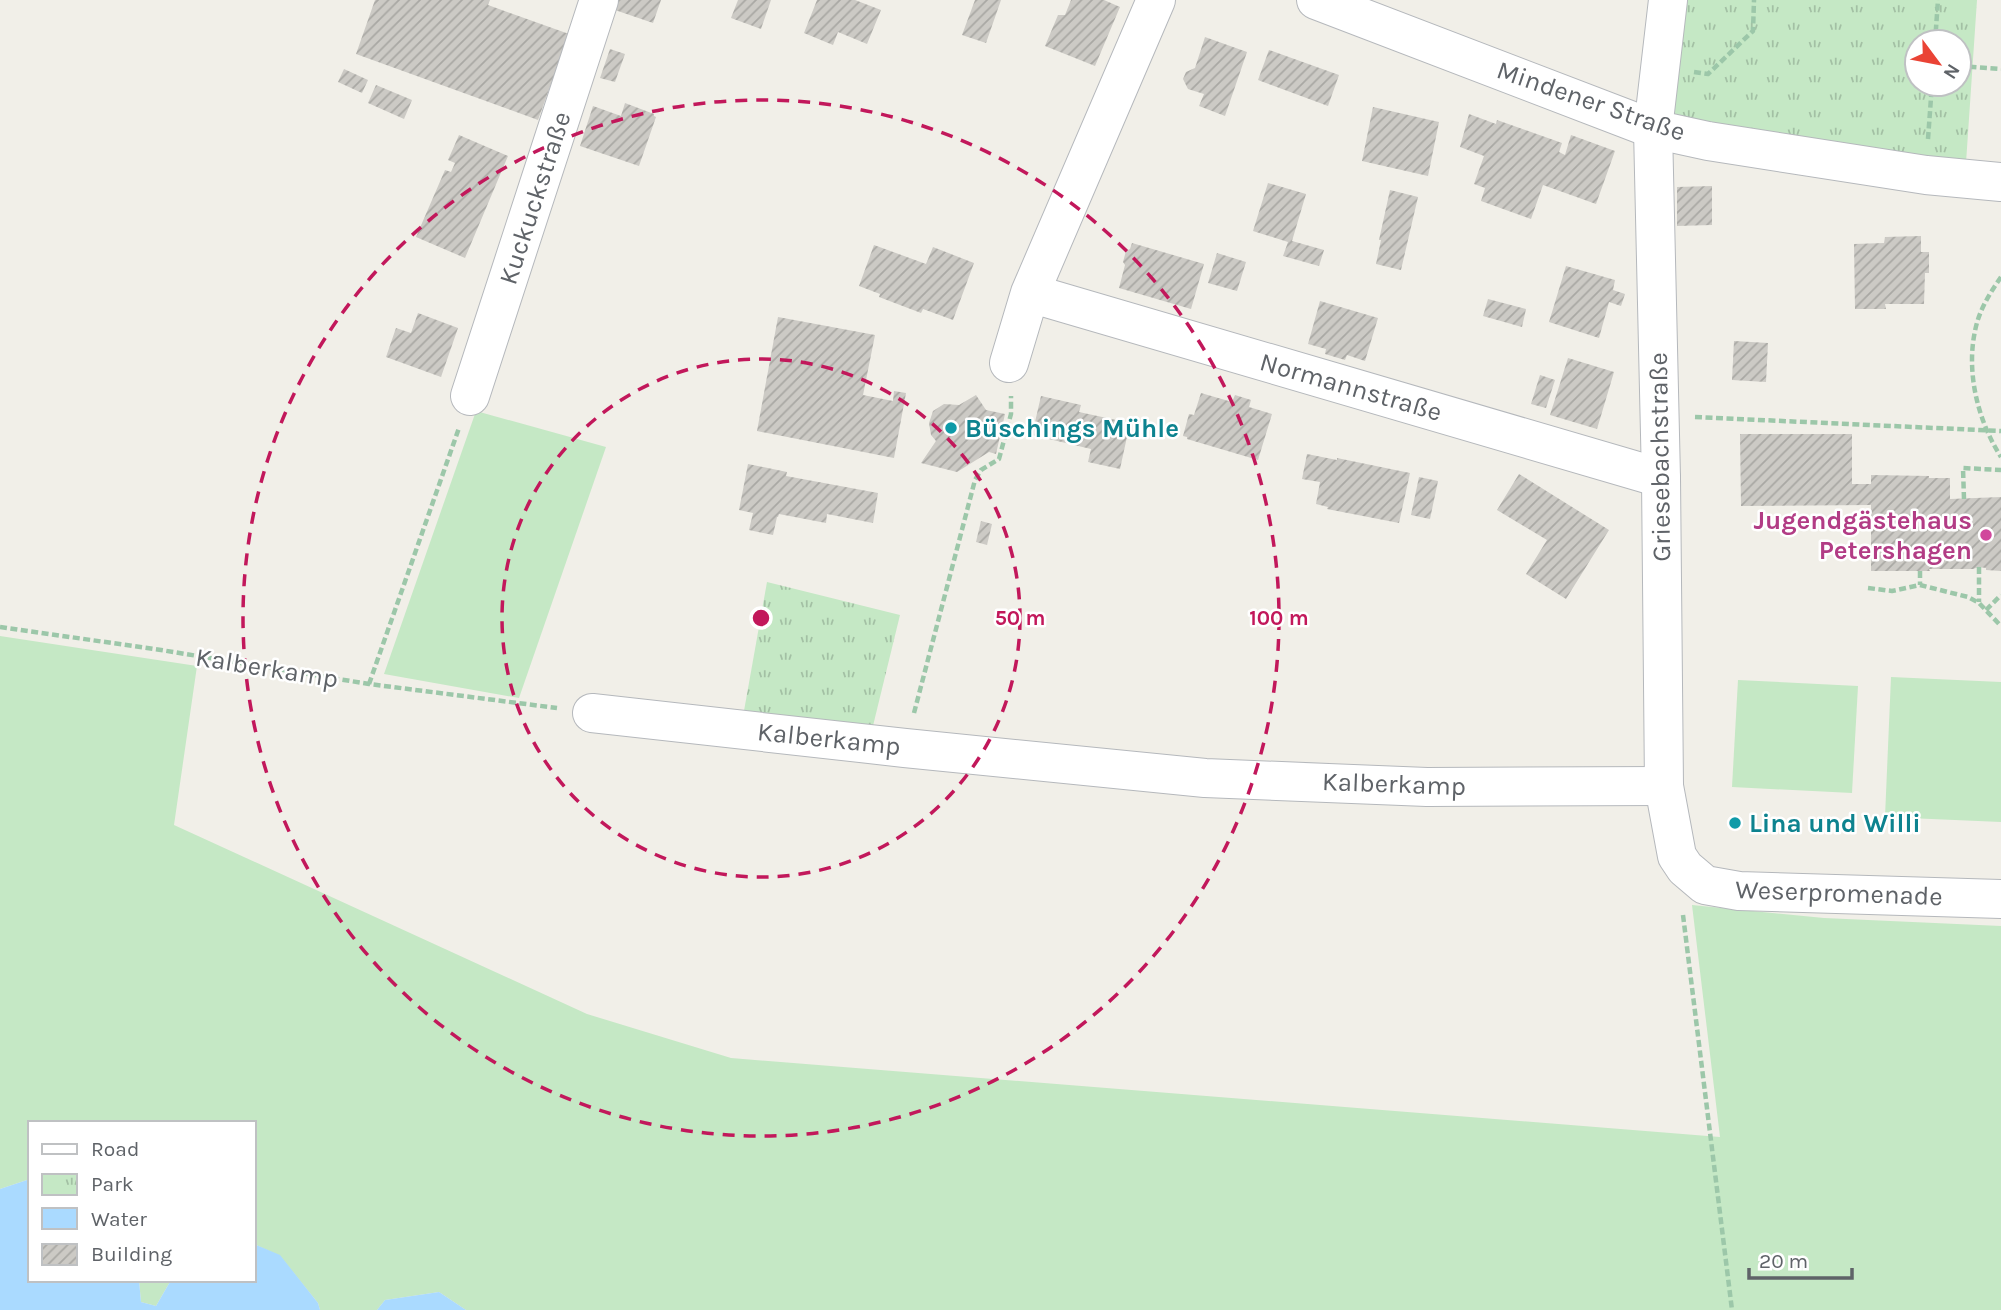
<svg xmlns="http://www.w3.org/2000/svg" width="2001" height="1310" font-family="Karla,sans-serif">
  <defs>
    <pattern id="park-tufts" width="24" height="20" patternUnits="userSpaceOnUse" patternTransform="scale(1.75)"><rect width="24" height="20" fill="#c5e8c5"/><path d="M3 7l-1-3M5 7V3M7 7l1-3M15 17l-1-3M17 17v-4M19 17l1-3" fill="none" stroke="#a3c0a4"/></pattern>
    <pattern id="building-hatch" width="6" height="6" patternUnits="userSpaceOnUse" patternTransform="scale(1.75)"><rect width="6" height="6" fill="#cccac5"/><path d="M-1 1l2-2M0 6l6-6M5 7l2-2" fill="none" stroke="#a9a8a4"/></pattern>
  </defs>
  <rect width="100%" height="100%" fill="#f1efe8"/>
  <g fill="#c5e8c5">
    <polygon points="476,411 606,447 519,698 384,674"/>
    <polygon points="0,636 197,666 174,825 587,1014 731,1058 1720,1137 1692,905 1824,918 2001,926 2001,1310 466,1310 439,1292 385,1300 377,1310 320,1310 318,1303 280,1256 254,1244 254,1123 30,1123 30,1179 0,1189"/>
    <polygon points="1891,677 2001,682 2001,822 1885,817"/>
    <polygon points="1738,680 1858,686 1852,793 1732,787"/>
    <polygon points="139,1280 171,1280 156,1306 141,1302"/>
  </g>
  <g fill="url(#park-tufts)" fill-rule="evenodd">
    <path d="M1682,0H1977L1966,163L1670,123ZM1917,42H1959V84H1917Z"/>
    <polygon points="767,582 900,615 871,734 742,722"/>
  </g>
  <g fill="#aadaff">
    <polygon points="30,1179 30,1280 139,1280 141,1302 156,1306 171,1280 254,1280 254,1244 280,1255 318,1303 320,1310 0,1310 0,1189"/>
    <polygon points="439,1292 466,1310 377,1310 385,1300"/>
  </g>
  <g fill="url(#building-hatch)">
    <polygon points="375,0 490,0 488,5 569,34 538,120 356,54"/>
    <polygon points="615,0 661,0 653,23 612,9"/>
    <polygon points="738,0 771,0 761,29 731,18"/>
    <polygon points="817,0 855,0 881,10 867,44 838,32 833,45 804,33"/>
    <polygon points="975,0 1001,0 986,43 962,35"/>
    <polygon points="1071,0 1104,0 1120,7 1095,66 1045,46 1058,15 1065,15"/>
    <polygon points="1205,37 1247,52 1225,116 1199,106 1204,94 1188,89 1183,79 1186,72 1195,68"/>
    <polygon points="610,49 625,54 615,82 600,78"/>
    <polygon points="1269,50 1339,75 1328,106 1258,80"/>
    <polygon points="344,69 368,80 362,93 338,82"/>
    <polygon points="376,85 412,100 404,119 368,103"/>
    <polygon points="625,103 654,114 654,116 656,117 639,166 580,146 593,106 621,116"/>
    <polygon points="1373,107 1439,122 1428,176 1362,161"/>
    <polygon points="1469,114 1496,124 1497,120 1562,143 1559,152 1565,155 1571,135 1615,151 1596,204 1543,185 1531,219 1481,201 1485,188 1474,184 1484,156 1460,147"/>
    <polygon points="459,135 508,156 465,258 416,237 445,170 451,172 455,163 448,160"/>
    <polygon points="1268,183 1306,194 1292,241 1324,250 1319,266 1283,256 1288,242 1253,231"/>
    <polygon points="1712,186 1712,225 1677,226 1677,187"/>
    <polygon points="1390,190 1418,197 1401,270 1376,264 1381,240 1379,240"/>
    <polygon points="1921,236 1921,252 1929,252 1929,273 1925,273 1924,304 1885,304 1886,309 1855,309 1854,244 1884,243 1885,237"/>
    <polygon points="1132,243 1204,264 1191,309 1119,288 1125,265 1123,262 1126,251 1130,249"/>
    <polygon points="874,245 926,264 933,247 974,263 953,320 923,309 921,313 879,297 880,294 859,286"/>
    <polygon points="1217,253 1246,262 1237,291 1208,283"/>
    <polygon points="1566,266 1615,280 1613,290 1625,294 1621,306 1609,302 1599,338 1549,322"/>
    <polygon points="1488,299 1526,309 1522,327 1483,316"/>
    <polygon points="1320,301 1378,318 1365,361 1347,355 1345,360 1325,354 1326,349 1308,344"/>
    <polygon points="418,313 458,328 441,377 386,357 396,328 411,333"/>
    <polygon points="778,317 875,335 863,395 893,401 894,391 906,393 894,458 757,431"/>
    <polygon points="1734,341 1768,343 1766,382 1732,380"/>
    <polygon points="1568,358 1614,372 1597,429 1550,415"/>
    <polygon points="1540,375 1555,380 1546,408 1531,404"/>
    <polygon points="1201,393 1232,402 1235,395 1251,400 1249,407 1272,414 1258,460 1187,439 1187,437 1183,436 1189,414 1194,415"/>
    <polygon points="976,395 986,410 1005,414 996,454 989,452 957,472 921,463 936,441 931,435 929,423 933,411 944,404 959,405"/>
    <polygon points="1041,396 1081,405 1079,412 1130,423 1120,469 1088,462 1091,449 1032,435"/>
    <polygon points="1740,434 1852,434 1852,484 1871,484 1871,475 1929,476 1929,478 1950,478 1950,499 2001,497 2001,571 1986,570 1986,568 1979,567 1973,569 1929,569 1930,571 1871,571 1871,505 1741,506"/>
    <polygon points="1307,454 1337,460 1337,458 1410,473 1399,523 1327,509 1328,507 1316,504 1320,482 1302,479"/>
    <polygon points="748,464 787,472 786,476 878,493 873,523 827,514 826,523 779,514 778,517 777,517 773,535 749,530 753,513 739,510"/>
    <polygon points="1519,474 1609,530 1566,599 1526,574 1547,540 1497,510"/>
    <polygon points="1419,477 1438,481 1430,519 1411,515"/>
    <polygon points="981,521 992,524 987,545 976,542"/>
  </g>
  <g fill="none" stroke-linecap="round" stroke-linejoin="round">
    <defs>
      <g id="minor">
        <polyline points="1316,0 1653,129 1708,141 1926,175 2001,182"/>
        <polyline points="1668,0 1653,129 1661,478 1664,786 1677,856 1685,868 1705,885 1739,891 2001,899"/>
        <polyline points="1040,296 1661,478"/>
        <polyline points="1009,363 1030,293 1156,0"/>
        <polyline points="470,396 599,0"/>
        <polyline points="592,713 905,748 1205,778 1427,787 1664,786"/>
      </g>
    </defs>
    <use href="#minor" stroke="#b5b8bc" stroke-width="40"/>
    <g stroke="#9cc7a9" stroke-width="4.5" stroke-dasharray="7 3.5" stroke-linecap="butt">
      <polyline points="1935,42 1938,0"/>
      <polyline points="1959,66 2001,69"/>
      <polyline points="1694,72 1708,74 1753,31 1754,0"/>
      <polyline points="1928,139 1932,84"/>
      <path d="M2001,277C1990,293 1979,310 1975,331C1966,373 1978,421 2001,457"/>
      <polyline points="1695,417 2001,431"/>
      <polyline points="1964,499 1963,468 2001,470"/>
      <polyline points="1979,567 1979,602"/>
      <polyline points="1920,571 1920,585"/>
      <polyline points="1868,588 1892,591 1920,585 1968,597 1979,603 2001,626"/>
      <polyline points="1986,610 2001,595"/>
      <polyline points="0,627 161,650 369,684 557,708"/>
      <polyline points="369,684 459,428"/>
      <polyline points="914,713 975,480 981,470 999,459 1011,414 1011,396"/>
      <polyline points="1683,915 1732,1310"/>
    </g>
    <use href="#minor" stroke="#fff" stroke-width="38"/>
  </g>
  <g fill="none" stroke="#c2185b" stroke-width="3.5" stroke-dasharray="12 9">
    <circle cx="761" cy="618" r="259"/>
    <circle cx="761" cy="618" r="518"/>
  </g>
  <g fill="#0f9aa8" stroke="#fff" stroke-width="2.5">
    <circle cx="951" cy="428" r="7"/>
    <circle cx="1735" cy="823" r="7"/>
  </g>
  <circle fill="#d1479c" stroke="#fff" stroke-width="2.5" cx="1986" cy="535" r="7"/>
  <g text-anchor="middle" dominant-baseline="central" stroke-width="5" stroke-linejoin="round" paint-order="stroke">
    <g font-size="26" fill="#5f6368" stroke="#fff">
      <text transform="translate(1591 101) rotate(19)">Mindener Straße</text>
      <text transform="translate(535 198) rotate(-72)">Kuckuckstraße</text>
      <text transform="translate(1351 387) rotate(16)">Normannstraße</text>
      <text transform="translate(1660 457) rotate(-91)">Griesebachstraße</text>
      <text transform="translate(267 668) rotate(9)">Kalberkamp</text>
      <text transform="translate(829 739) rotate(6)">Kalberkamp</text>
      <text transform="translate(1394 784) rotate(2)">Kalberkamp</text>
      <text transform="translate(1839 893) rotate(2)">Weserpromenade</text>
    </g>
    <g font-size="26" font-weight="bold" fill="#0d838f" stroke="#fff" text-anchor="start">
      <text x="965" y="428">Büschings Mühle</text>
      <text x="1749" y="823">Lina und Willi</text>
    </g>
    <g font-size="26" font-weight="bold" fill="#b23c85" stroke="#fff" text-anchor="end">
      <text x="1972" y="520">Jugendgästehaus<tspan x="1972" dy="30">Petershagen</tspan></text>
    </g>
  </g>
  <circle cx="761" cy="618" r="10" fill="#c2185b" stroke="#fff" stroke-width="3.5"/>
  <g font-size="21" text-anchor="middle" font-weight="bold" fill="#c2185b" stroke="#fff" stroke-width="5" stroke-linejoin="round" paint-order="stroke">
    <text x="1020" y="625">50 m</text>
    <text x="1279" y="625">100 m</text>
  </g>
  <rect x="28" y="1121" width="228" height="161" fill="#ffffff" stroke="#bfc1c3" stroke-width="2"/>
  <rect x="42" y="1144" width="35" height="10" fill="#ffffff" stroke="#bfc1c3" stroke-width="2"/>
  <text x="91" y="1156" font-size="21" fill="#5f6368">Road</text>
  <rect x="42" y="1174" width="35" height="21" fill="url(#park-tufts)" stroke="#bfc1c3" stroke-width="2"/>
  <text x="91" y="1191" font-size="21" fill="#5f6368">Park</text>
  <rect x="42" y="1208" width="35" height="21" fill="#aadaff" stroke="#bfc1c3" stroke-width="2"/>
  <text x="91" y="1226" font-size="21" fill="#5f6368">Water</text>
  <rect x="42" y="1244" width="35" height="21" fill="url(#building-hatch)" stroke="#bfc1c3" stroke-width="2"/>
  <text x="91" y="1261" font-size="21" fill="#5f6368">Building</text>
  <g transform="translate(1938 63) rotate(122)"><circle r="33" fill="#ffffff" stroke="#bfc1c3" stroke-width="2"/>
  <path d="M0-5L12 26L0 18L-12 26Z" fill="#ea4335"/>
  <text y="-10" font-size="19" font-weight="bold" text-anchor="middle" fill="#5f6368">N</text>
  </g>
  <path d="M1749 1268v10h103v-10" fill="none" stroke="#5f6368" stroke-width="3.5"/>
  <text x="1759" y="1268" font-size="21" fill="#5f6368" stroke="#ffffff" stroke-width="5" paint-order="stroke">20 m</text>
</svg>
